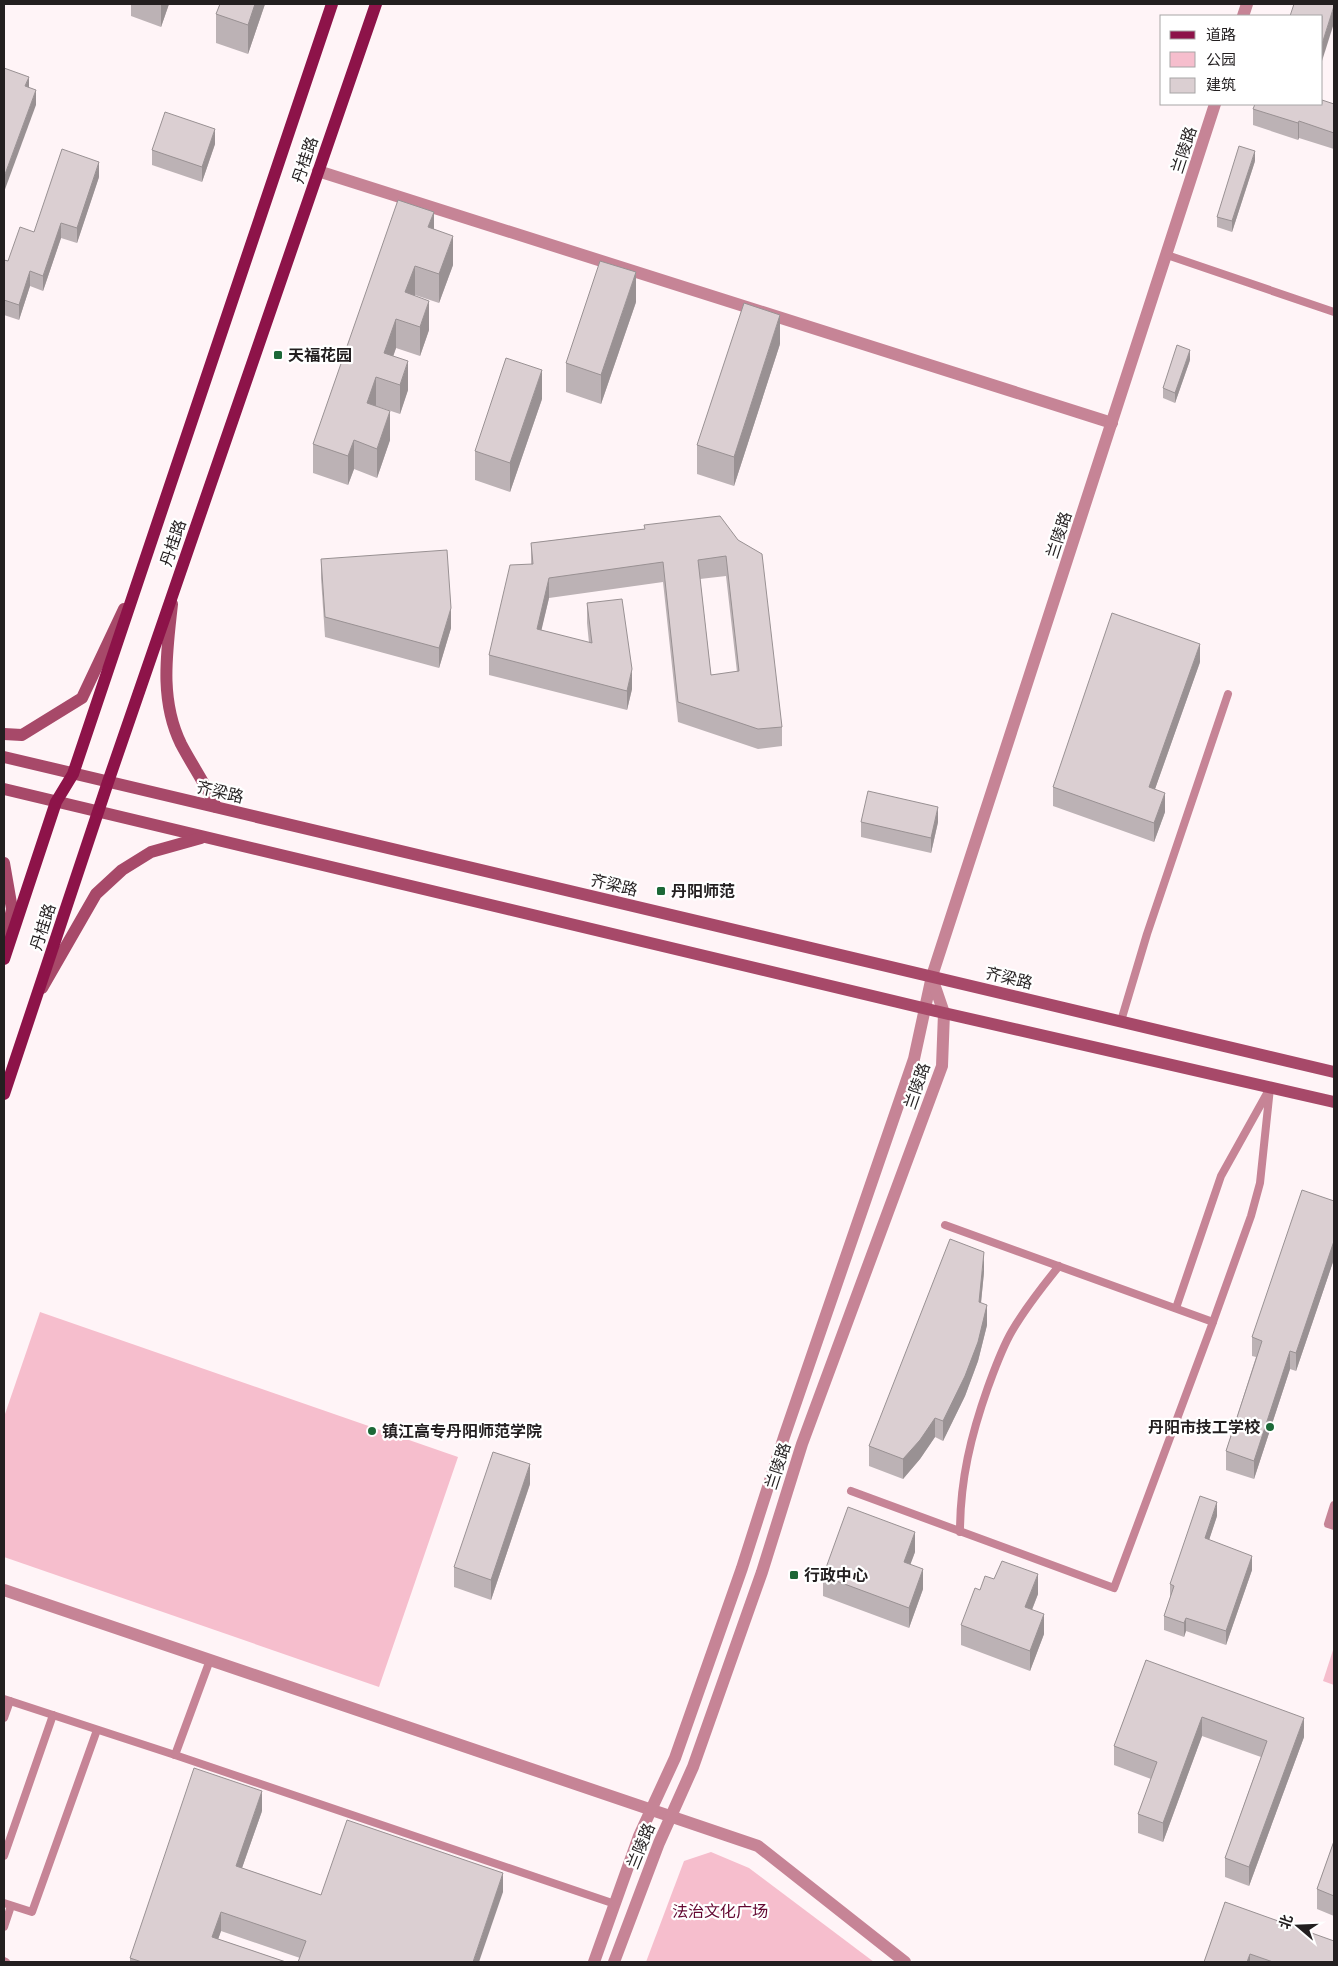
<svg xmlns="http://www.w3.org/2000/svg" width="1338" height="1966" font-family="'Work Sans','Noto Sans SC',sans-serif">
  <rect width="100%" height="100%" fill="#fff4f7"/>
  <g fill="#f6becd">
    <polygon points="40,1312 458,1457 379,1687 4,1557 4,1417"/>
    <polygon points="1334,1647 1334,1685 1323,1681"/>
    <polygon points="711,1852 749,1868 874,1962 646,1962 684,1861"/>
  </g>
  <g fill="none" stroke-linecap="round" stroke-linejoin="round">
    <g stroke="#c68496" stroke-width="8">
      <polyline points="1167,255 1334,312"/>
      <polyline points="1121,1021 1147,934 1228,694"/>
      <polyline points="1176,1308 1221,1176 1270,1088 1260,1183 1251,1216 1213,1322"/>
      <polyline points="851,1491 1114,1588 1203,1349 1213,1322 945,1225"/>
      <polyline points="1334,1505 1328,1524 1334,1526"/>
      <path d="M960,1532C960,1480 971,1435 988,1387C995,1368 1002,1348 1012,1331C1026,1307 1042,1287 1059,1266"/>
      <polyline points="4,1699 175,1755 210,1660"/>
      <polyline points="4,1718 10,1701"/>
      <polyline points="175,1755 615,1904"/>
      <polyline points="4,1856 53,1715"/>
      <polyline points="4,1903 32,1912 97,1730"/>
      <polyline points="4,1927 11,1906"/>
      <polyline points="4,1961 6,1962"/>
    </g>
    <polyline stroke="#c68496" stroke-width="12" points="4,1590 758,1846 905,1962"/>
    <g stroke="#c68496" stroke-width="12">
      <polyline points="1243,16 1247,4"/>
      <polyline points="318,171 1112,423"/>
      <polyline points="594,1962 639,1836 675,1758 742,1568 784,1437 914,1059 932,976 1215,104"/>
      <polyline points="614,1962 659,1843 693,1767 762,1572 802,1444 942,1066 944,1013 932,978"/>
    </g>
    <g stroke="#a74969" stroke-width="12">
      <path d="M172,604C167,651 159,699 181,744C192,765 206,785 216,807"/>
      <polyline points="4,734 22,735 82,698 124,609"/>
      <polyline points="4,757 1334,1072"/>
      <polyline points="4,789 944,1013 1334,1102"/>
      <polyline points="4,863 12,909 5,942"/>
      <polyline points="42,988 96,894 122,870 151,852 201,838"/>
    </g>
    <g stroke="#8d1349" stroke-width="12">
      <polyline points="4,959 56,802 73,774 332,4"/>
      <polyline points="4,1094 108,782 376,4"/>
    </g>
  </g>
  <g fill="#bcb2b5" fill-rule="evenodd">
    <polygon points="131,4 169,4 161,27 131,16"/>
    <polygon points="220,4 265,4 248,54 216,43 216,14"/>
    <polygon points="1334,104 1334,149 1299,138 1298,140 1253,125 1253,109"/>
    <polygon points="215,144 202,182 152,165 152,150"/>
    <polygon points="1255,161 1232,232 1217,227 1217,217"/>
    <polygon points="99,177 77,243 61,238 43,291 30,286 19,320 4,315 4,260 8,261 34,232"/>
    <polygon points="434,229 453,265 439,303 415,295 414,296 429,330 420,356 396,348 393,356 408,390 400,414 376,406 390,440 377,478 354,469 348,485 313,473 313,444"/>
    <polygon points="636,302 601,404 566,392 566,363"/>
    <polygon points="780,344 734,486 697,474 697,445"/>
    <polygon points="1190,360 1175,403 1163,398 1163,388"/>
    <polygon points="542,399 510,492 475,480 475,451"/>
    <path d="M720,516L782,727V746L758,749L678,722L663,582L549,598L541,630L589,643L587,623V603L632,689L627,710L489,675V655L531,564V543L644,529ZM726,576L737,672L711,675L700,579Z"/>
    <polygon points="321,559 451,628 439,668 325,637 321,578"/>
    <polygon points="1200,662 1155,789 1165,812 1154,842 1053,806 1053,787"/>
    <polygon points="861,822 938,822 931,853 861,837"/>
    <polygon points="1334,1201 1334,1259 1296,1371 1290,1369 1254,1479 1226,1470 1226,1451 1256,1357 1252,1356 1252,1337"/>
    <polygon points="984,1272 981,1303 987,1325 978,1361 965,1396 943,1441 935,1437 920,1459 903,1479 869,1466 869,1446"/>
    <polygon points="530,1484 491,1600 454,1587 454,1567"/>
    <polygon points="1217,1516 1209,1540 1252,1570 1226,1645 1186,1631 1184,1637 1164,1630 1164,1616 1170,1598 1170,1584"/>
    <polygon points="915,1552 910,1564 923,1589 909,1628 823,1596 823,1576"/>
    <polygon points="980,1590 1038,1594 1032,1610 1044,1634 1030,1671 961,1645 961,1625"/>
    <polygon points="1146,1660 1304,1737 1249,1886 1225,1877 1225,1858 1261,1757 1202,1736 1163,1842 1138,1833 1138,1814 1151,1779 1114,1765 1114,1746"/>
    <polygon points="262,1811 242,1868 321,1895 503,1892 300,1958 221,1931 218,1939 286,1962 130,1962 130,1958"/>
    <polygon points="1334,1841 1334,1916 1317,1909 1317,1889"/>
    <polygon points="1225,1902 1334,1962 1204,1962"/>
  </g>
  <g fill="#999193">
    <polygon points="161,4 169,4 161,27"/>
    <polygon points="255,4 265,4 248,54 248,25"/>
    <polygon points="1334,6 1334,23 1322,61 1322,44"/>
    <polygon points="29,77 29,92 25,86"/>
    <polygon points="36,90 36,105 4,192 4,177"/>
    <polygon points="1299,121 1299,138 1298,140 1298,123"/>
    <polygon points="215,129 215,144 202,182 202,167"/>
    <polygon points="1255,151 1255,161 1232,232 1232,221"/>
    <polygon points="99,162 99,177 77,243 77,228"/>
    <polygon points="434,212 434,241 428,227"/>
    <polygon points="61,223 61,238 43,291 43,276"/>
    <polygon points="453,236 453,265 439,303 439,274"/>
    <polygon points="415,266 415,295 405,321 405,292"/>
    <polygon points="30,271 30,286 19,320 19,305"/>
    <polygon points="636,272 636,302 601,404 601,375"/>
    <polygon points="429,301 429,330 420,356 420,327"/>
    <polygon points="780,315 780,344 734,486 734,457"/>
    <polygon points="396,319 396,348 385,380 384,353"/>
    <polygon points="1190,350 1190,360 1175,403 1175,393"/>
    <polygon points="408,361 408,390 400,414 400,385"/>
    <polygon points="542,370 542,399 510,492 510,463"/>
    <polygon points="376,377 376,406 367,403"/>
    <polygon points="390,411 390,440 377,478 377,449"/>
    <polygon points="354,440 354,469 348,485 348,456"/>
    <polygon points="549,578 549,598 537,649 537,629"/>
    <polygon points="451,608 451,628 439,668 439,648"/>
    <polygon points="1200,644 1200,662 1149,806 1149,787"/>
    <polygon points="632,669 632,689 627,710 627,691"/>
    <polygon points="1165,793 1165,812 1154,842 1154,823"/>
    <polygon points="938,807 938,822 931,853 931,838"/>
    <polygon points="1334,1241 1334,1259 1296,1371 1296,1353"/>
    <polygon points="984,1252 984,1272 979,1322 979,1302"/>
    <polygon points="987,1305 987,1325 978,1361 965,1396 943,1441 943,1421"/>
    <polygon points="1290,1351 1290,1369 1254,1479 1254,1461"/>
    <polygon points="935,1418 935,1437 920,1459 903,1479 903,1459"/>
    <polygon points="530,1464 530,1484 491,1600 491,1580"/>
    <polygon points="1217,1502 1217,1516 1205,1552 1205,1538"/>
    <polygon points="915,1532 915,1552 904,1582 904,1562"/>
    <polygon points="1252,1556 1252,1570 1226,1645 1226,1631"/>
    <polygon points="923,1569 923,1589 909,1628 909,1608"/>
    <polygon points="1038,1574 1038,1594 1025,1627 1025,1607"/>
    <polygon points="1044,1614 1044,1634 1030,1671 1030,1651"/>
    <polygon points="1186,1618 1186,1631 1184,1637 1184,1623"/>
    <polygon points="1202,1717 1202,1736 1163,1842 1163,1823"/>
    <polygon points="1304,1718 1304,1737 1249,1886 1249,1867"/>
    <polygon points="262,1791 262,1811 236,1885 236,1866"/>
    <polygon points="503,1873 503,1892 479,1962 473,1962"/>
    <polygon points="221,1912 221,1931 212,1957 212,1937"/>
    <polygon points="1250,1954 1250,1962 1247,1962"/>
  </g>
  <g fill="#dbcfd2" stroke="#999193" fill-rule="evenodd">
    <polygon points="220,4 255,4 248,25 216,14"/>
    <polygon points="1294,4 1334,4 1334,6 1322,44 1322,16 1290,16"/>
    <polygon points="4,68 29,77 25,86 36,90 4,177"/>
    <polygon points="1322,100 1334,104 1334,133 1299,121 1298,123 1253,109 1255,104 1322,104"/>
    <polygon points="165,112 215,129 202,167 152,150"/>
    <polygon points="1239,146 1255,151 1232,221 1217,217"/>
    <polygon points="62,149 99,162 77,228 61,223 43,276 30,271 19,305 4,300 4,260 8,261 20,227 34,232"/>
    <polygon points="398,200 434,212 428,227 453,236 439,274 415,266 405,292 429,301 420,327 396,319 384,353 408,361 400,385 376,377 367,403 390,411 377,449 354,440 348,456 313,444"/>
    <polygon points="600,261 636,272 601,375 566,363"/>
    <polygon points="744,303 780,315 734,457 697,445"/>
    <polygon points="1177,345 1190,350 1175,393 1163,388"/>
    <polygon points="506,358 542,370 510,463 475,451"/>
    <path d="M720,516L738,540L762,554L782,727L758,729L678,702L663,562L549,578L537,629L592,643L587,603L622,599L632,669L627,691L489,655L510,565L533,564L531,543L645,529L644,525ZM726,556L739,671L711,675L698,560Z"/>
    <polygon points="447,550 451,608 439,648 325,617 321,559"/>
    <polygon points="1112,613 1200,644 1149,787 1165,793 1154,823 1053,787"/>
    <polygon points="868,791 938,807 931,838 861,822"/>
    <polygon points="1302,1190 1334,1201 1334,1241 1296,1353 1290,1351 1254,1461 1226,1451 1262,1341 1252,1337"/>
    <polygon points="950,1239 984,1252 979,1302 987,1305 978,1342 965,1376 943,1421 935,1418 920,1440 903,1459 869,1446"/>
    <polygon points="493,1452 530,1464 491,1580 454,1567"/>
    <polygon points="1200,1496 1217,1502 1205,1538 1252,1556 1226,1631 1186,1618 1184,1623 1164,1616 1174,1586 1170,1584"/>
    <polygon points="848,1507 915,1532 904,1562 923,1569 909,1608 823,1576"/>
    <polygon points="1002,1561 1038,1574 1025,1607 1044,1614 1030,1651 961,1625 975,1588 980,1590 985,1576 994,1579"/>
    <polygon points="1146,1660 1304,1718 1249,1867 1225,1858 1267,1741 1202,1717 1163,1823 1138,1814 1157,1762 1114,1746"/>
    <polygon points="194,1768 262,1791 236,1866 321,1895 347,1820 503,1873 473,1962 298,1962 306,1941 221,1912 212,1937 286,1962 142,1962 130,1958"/>
    <polygon points="1334,1841 1334,1896 1317,1889"/>
    <polygon points="1225,1902 1334,1941 1334,1962 1273,1962 1250,1954 1247,1962 1204,1962"/>
  </g>
  <g fill="#1c6837" stroke="#fff" stroke-width="2">
    <rect x="273" y="350" width="10" height="10" rx="2.5"/>
    <rect x="656" y="886" width="10" height="10" rx="2.5"/>
    <circle cx="1270" cy="1427" r="5"/>
    <circle cx="372" cy="1431" r="5"/>
    <rect x="789" y="1570" width="10" height="10" rx="2.5"/>
  </g>
  <g text-anchor="middle" dominant-baseline="central" stroke-width="4.5" stroke-linejoin="round" paint-order="stroke">
    <g font-size="16" fill="#231f20" stroke="#fff">
      <text transform="translate(1184 150) rotate(-72)">兰陵路</text>
      <text transform="translate(305 160) rotate(-71)">丹桂路</text>
      <text transform="translate(1059 535) rotate(-72)">兰陵路</text>
      <text transform="translate(173 543) rotate(-71)">丹桂路</text>
      <text transform="translate(220 792) rotate(13)">齐梁路</text>
      <text transform="translate(614 885) rotate(13)">齐梁路</text>
      <text transform="translate(43 927) rotate(-72)">丹桂路</text>
      <text transform="translate(1009 978) rotate(13)">齐梁路</text>
      <text transform="translate(917 1086) rotate(-71)">兰陵路</text>
      <text transform="translate(778 1466) rotate(-72)">兰陵路</text>
      <text transform="translate(641 1846) rotate(-68)">兰陵路</text>
    </g>
    <g font-size="16" font-weight="bold" fill="#231f20" stroke="#fff" text-anchor="start">
      <text x="288" y="355">天福花园</text>
      <text x="671" y="891">丹阳师范</text>
      <text x="1260" y="1427" text-anchor="end">丹阳市技工学校</text>
      <text x="382" y="1431">镇江高专丹阳师范学院</text>
      <text x="804" y="1575">行政中心</text>
    </g>
    <g font-size="16" fill="#630731" stroke="#fff">
      <text x="720" y="1911">法治文化广场</text>
    </g>
  </g>
  <rect width="1338" height="1966" fill="none" stroke="#231f20" stroke-width="10"/>
  <rect x="1160" y="15" width="162" height="90" fill="#ffffff" stroke="#a7a5a6"/>
  <rect x="1170" y="31" width="25" height="8" fill="#8d1349" stroke="#a7a5a6"/>
  <text x="1206" y="40" font-size="15" fill="#231f20">道路</text>
  <rect x="1170" y="52" width="25" height="15" fill="#f6becd" stroke="#a7a5a6"/>
  <text x="1206" y="65" font-size="15" fill="#231f20">公园</text>
  <rect x="1170" y="78" width="25" height="15" fill="#dbcfd2" stroke="#a7a5a6"/>
  <text x="1206" y="90" font-size="15" fill="#231f20">建筑</text>
  <g transform="translate(1298 1926) rotate(289)" stroke="#ffffff" stroke-width="4" paint-order="stroke">
  <path d="M0-4L9 19L0 12L-9 19Z" fill="#231f20"/>
  <text y="-8" font-size="14" font-weight="bold" text-anchor="middle" fill="#231f20">北</text>
  </g>
</svg>
